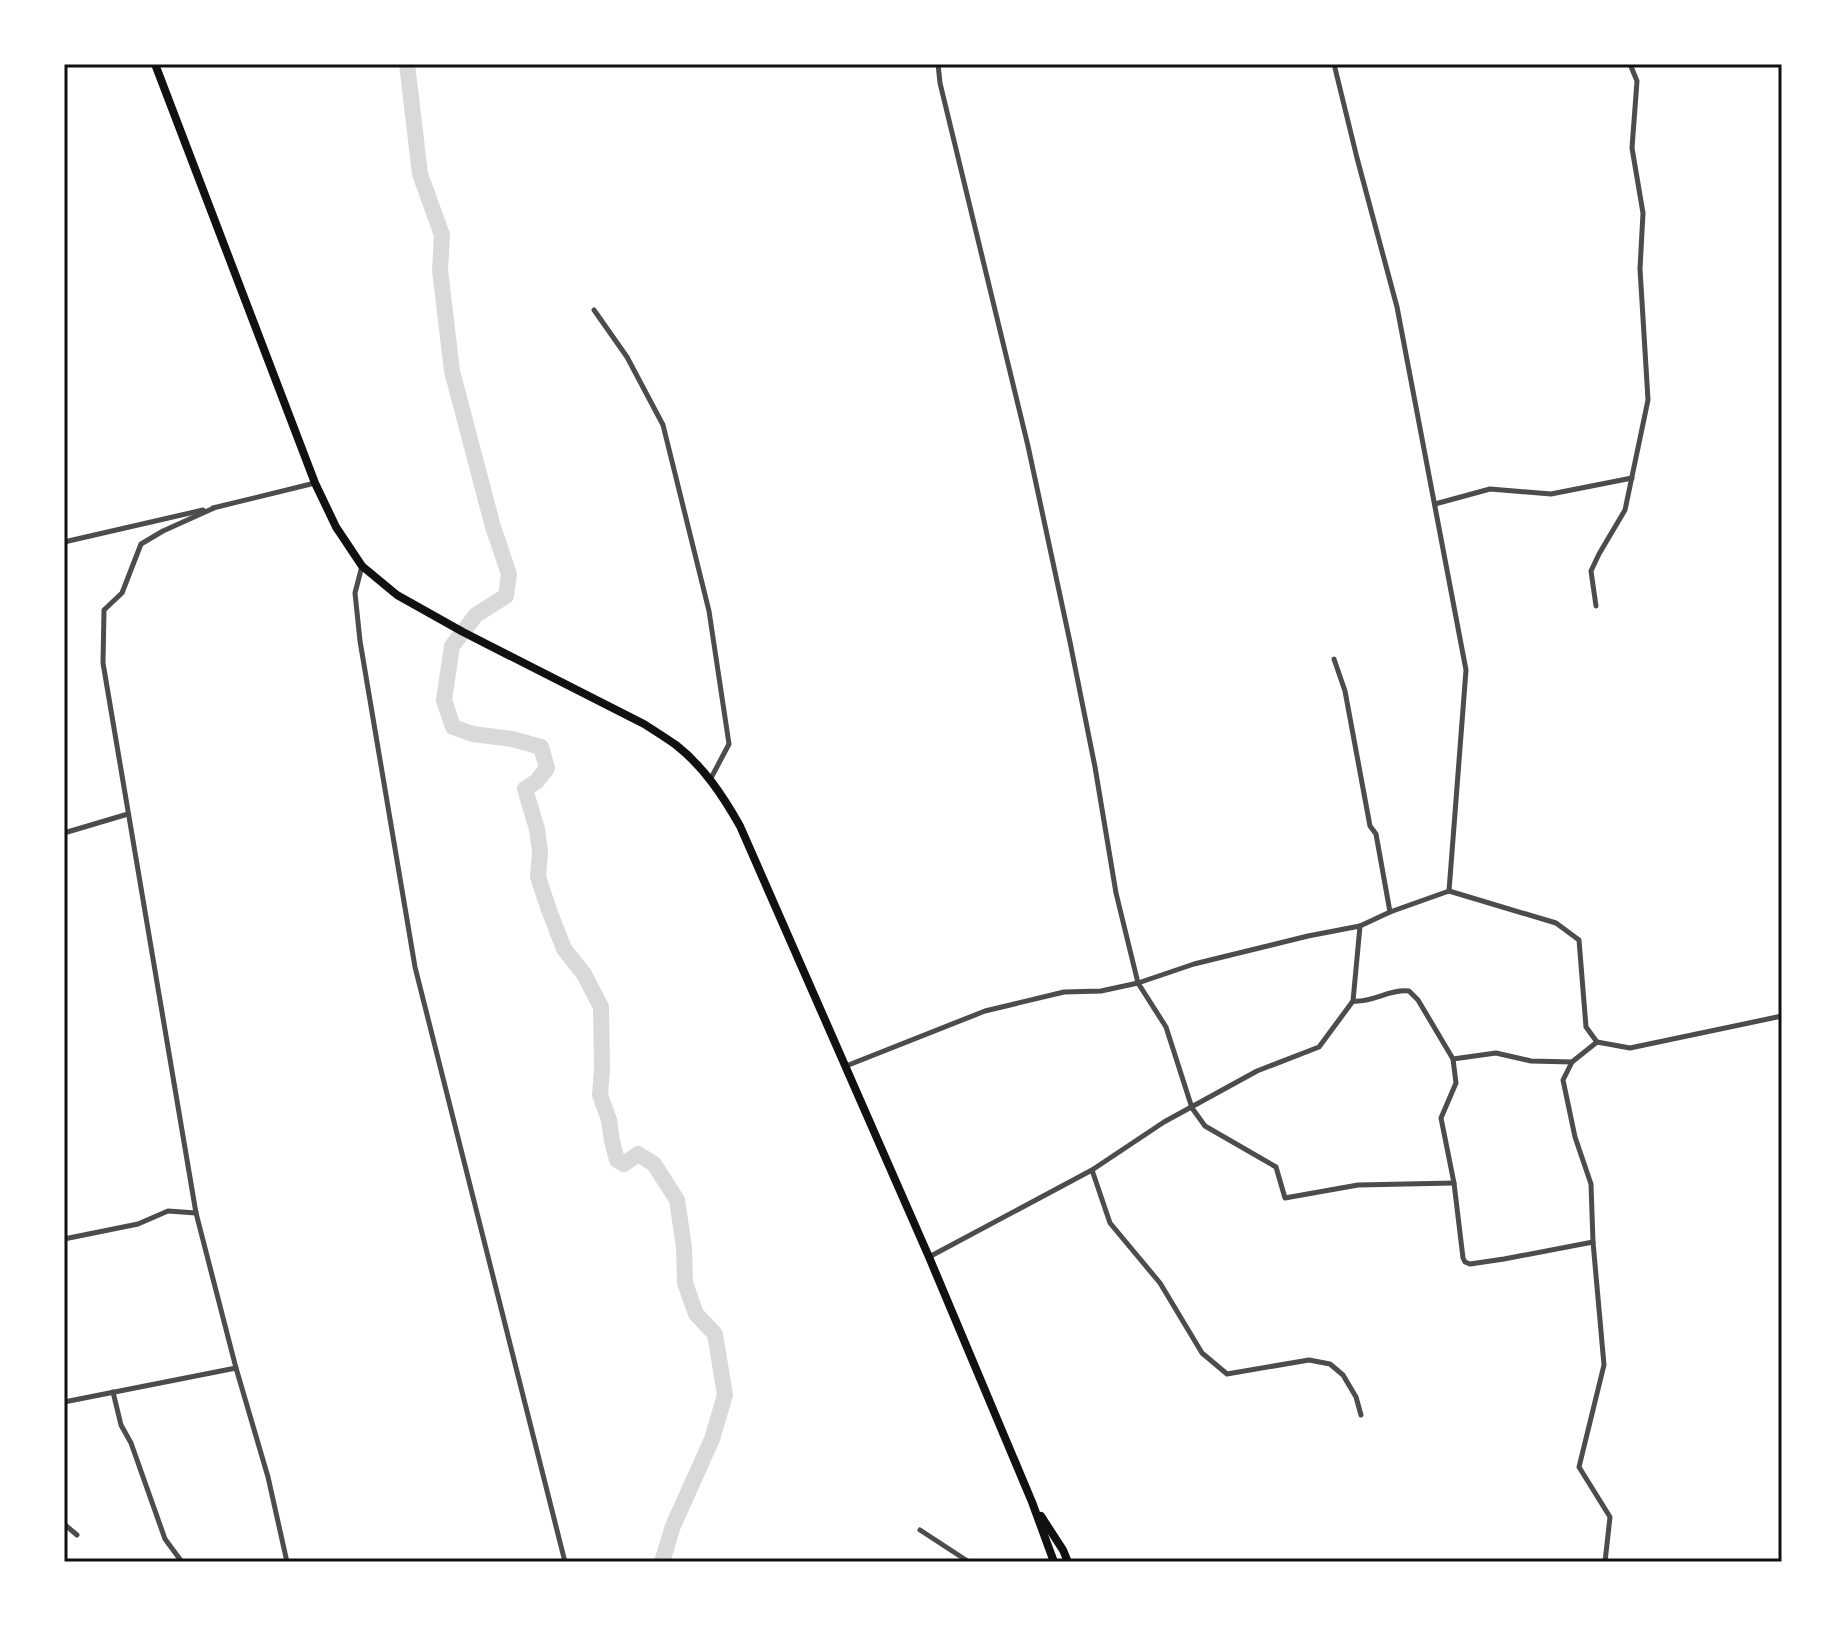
<svg xmlns="http://www.w3.org/2000/svg" width="1846" height="1626" font-family="Arial,sans-serif">
  <rect width="100%" height="100%" fill="#fff"/>
  <g fill="none" stroke-linecap="round" stroke-linejoin="round">
    <polyline stroke="#d9d9d9" stroke-width="16" points="407,64 420,174 442,235 440,270 452,371 493,527 509,574 506,596 476,615 452,646 444,700 453,727 473,734 512,739 541,747 547,768 537,781 525,789 537,829 540,852 538,877 549,910 564,949 584,974 601,1007 602,1069 600,1095 609,1120 612,1141 617,1160 624,1164 638,1154 654,1164 677,1200 684,1247 685,1283 696,1314 715,1334 725,1395 712,1439 673,1526 662,1562"/>
    <g stroke="#4c4c4c" stroke-width="5">
      <polyline points="938,64 940,83 1028,446 1070,642 1095,767 1116,893 1138,983 1166,1027 1192,1108 1205,1126 1276,1167 1285,1198 1358,1185 1454,1183"/>
      <polyline points="1334,64 1357,158 1397,307 1466,670 1449,891"/>
      <polyline points="594,310 627,357 663,425 709,611 729,744 710,780"/>
      <polyline points="1435,504 1490,489 1551,494 1632,478"/>
      <polyline points="213,508 315,483"/>
      <polyline points="214,508 163,531 141,544 122,593 104,610 103,663 196,1213 236,1368 268,1477 287,1562"/>
      <polyline points="64,542 203,510"/>
      <polyline points="362,566 355,593 360,641 415,967 565,1562"/>
      <polyline points="1596,606 1591,571 1599,554 1625,510 1648,400 1640,269 1643,213 1632,148 1637,81 1630,64"/>
      <polyline points="1334,659 1345,691 1370,826 1376,834 1390,912"/>
      <polyline points="64,833 128,814"/>
      <path d="M1353,1001C1372,1003 1389,989 1409,991L1418,1000L1453,1059L1456,1083L1441,1118L1454,1183L1463,1258L1465,1262L1470,1264L1504,1259L1593,1242"/>
      <polyline points="1453,1059 1496,1053 1531,1061 1572,1062 1597,1042"/>
      <polyline points="1572,1062 1563,1080 1575,1137 1591,1184 1593,1242 1604,1365 1579,1467 1610,1517 1605,1562"/>
      <polyline points="846,1066 985,1011 1064,992 1101,991 1138,983 1194,964 1308,936 1360,926"/>
      <polyline points="1092,1170 1110,1223 1160,1283 1202,1353 1227,1374 1309,1360 1330,1364 1343,1375 1356,1397 1361,1415"/>
      <polyline points="64,1239 138,1224 168,1211 196,1213"/>
      <polyline points="929,1257 1092,1170 1164,1122 1257,1071 1319,1047 1353,1001 1360,926 1390,912 1449,891 1556,923 1579,940 1586,1027 1597,1042 1630,1048 1782,1016"/>
      <polyline points="113,1392 121,1425 131,1443 165,1539 182,1562"/>
      <polyline points="64,1402 236,1368"/>
      <polyline points="64,1524 77,1535"/>
      <polyline points="920,1530 969,1562"/>
    </g>
    <g stroke="#111" stroke-width="8">
      <path d="M155,64L315,483L336,527L362,566L397,595L463,632L644,724C655,731 666,738 676,745C704,767 723,796 740,826L929,1257L1032,1502L1054,1562"/>
      <polyline points="1041,1516 1063,1550 1068,1562"/>
    </g>
  </g>
  <rect width="1846" height="1626" fill="none" stroke="#ffffff" stroke-width="132"/>
  <rect x="66" y="66" width="1714" height="1494" fill="none" stroke="#111" stroke-width="3"/>
</svg>
